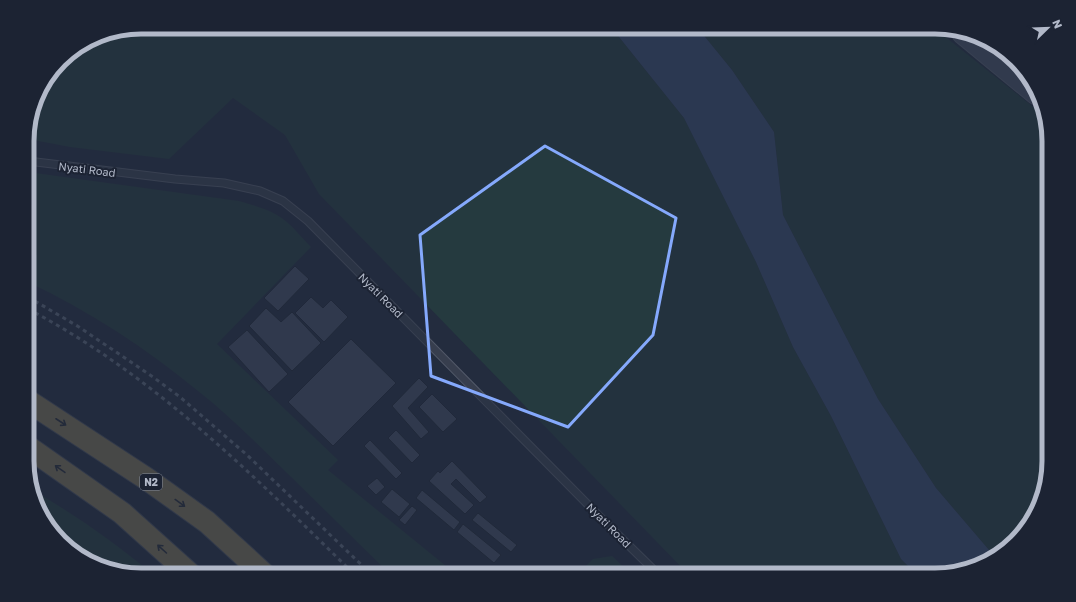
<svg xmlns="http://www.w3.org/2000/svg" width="1076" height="602" font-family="'Golos Text',sans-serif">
  <rect width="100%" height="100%" fill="#232c3e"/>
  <g fill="#253a3f">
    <polygon points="141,27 611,27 684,118 756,262 793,347 831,416 901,559 917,575 689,575 319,194 285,135 233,98 169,159 70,147 28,139 28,126 39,90 66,55 97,36"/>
    <polygon points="697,27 933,27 1042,114 1049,133 1049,468 1034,518 998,556 995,557 936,488 878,399 783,215 774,132 732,70"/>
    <path d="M28,172L239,201C252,205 265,208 277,215C290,222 300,236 311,247L217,344L338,460L328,470L457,575H391C356,541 322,507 287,473C258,445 230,416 198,391C146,348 89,311 28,282Z"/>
    <path d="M34,491C76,515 116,544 154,575H141L84,560L46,524Z"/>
    <polygon points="612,556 632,575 577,575 593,559"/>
  </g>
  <polygon fill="#374868" points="611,27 697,27 732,70 774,132 783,215 878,399 936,488 995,557 942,575 917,575 901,559 831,416 793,347 756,262 684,118"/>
  <g fill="#414b60" stroke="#1e2535">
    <polygon points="295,266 309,279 278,311 264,298"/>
    <polygon points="311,297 323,308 331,300 348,317 324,342 295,313"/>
    <polygon points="266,308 281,322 292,312 321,343 292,371 249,326"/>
    <polygon points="247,330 288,374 269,392 228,347"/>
    <polygon points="351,339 396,383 333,446 288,402"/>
    <polygon points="419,378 428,387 408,408 429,432 421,439 392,406"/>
    <polygon points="432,394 457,419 443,432 419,407"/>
    <polygon points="396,430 420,455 412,463 388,438"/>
    <polygon points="370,440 402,473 396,479 364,446"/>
    <polygon points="452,461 487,497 480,503 456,479 451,484 474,505 465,514 429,481 438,471 440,473"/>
    <polygon points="377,478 385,487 376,495 367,486"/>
    <polygon points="392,489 410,504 399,517 381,502"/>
    <polygon points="422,490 460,522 454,530 416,498"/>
    <polygon points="412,506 417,510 405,525 399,520"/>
    <polygon points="478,513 517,545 511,552 472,520"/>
    <polygon points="463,524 501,555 494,563 457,532"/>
  </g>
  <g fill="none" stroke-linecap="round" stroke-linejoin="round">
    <defs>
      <polyline id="lane" points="28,161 175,179 224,183 260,191 283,201 308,221 612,529 659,575"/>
      <polyline id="secondary" points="962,34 1036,95"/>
      <g id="highway">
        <polyline points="28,401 147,479 207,522 265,575"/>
        <polyline points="28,447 122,513 191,575"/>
      </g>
    </defs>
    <use href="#lane" stroke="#525969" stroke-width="9"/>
    <use href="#secondary" stroke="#525969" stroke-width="21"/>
    <use href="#highway" stroke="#424959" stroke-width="24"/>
    <use href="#lane" stroke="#373e4e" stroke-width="7"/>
    <use href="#secondary" stroke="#444d61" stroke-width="19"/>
    <use href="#highway" stroke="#746a53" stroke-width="22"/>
    <g stroke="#586275" stroke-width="3" stroke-dasharray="4 4" stroke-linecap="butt">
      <polyline points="28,297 79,327 153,377 180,397 247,455 372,575"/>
      <path d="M28,309C154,375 255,477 355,575"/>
    </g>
  </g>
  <defs><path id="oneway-shaft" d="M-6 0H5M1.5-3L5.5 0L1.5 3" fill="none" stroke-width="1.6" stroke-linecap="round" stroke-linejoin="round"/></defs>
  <g stroke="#252a36">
    <use href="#oneway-shaft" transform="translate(61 422) rotate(33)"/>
    <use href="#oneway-shaft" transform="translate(60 469) rotate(-145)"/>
    <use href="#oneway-shaft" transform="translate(180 503) rotate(36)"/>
    <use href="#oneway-shaft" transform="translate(162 549) rotate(-138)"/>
  </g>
  <path d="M0 0H1076V602H0ZM545,146L676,218L653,335L568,427L431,376L420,235Z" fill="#232c3e" fill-opacity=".55" fill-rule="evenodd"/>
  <path fill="none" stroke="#85a9fc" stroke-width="3" stroke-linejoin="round" d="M545,146L676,218L653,335L568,427L431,376L420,235Z"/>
  <g text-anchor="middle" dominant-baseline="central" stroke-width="4" stroke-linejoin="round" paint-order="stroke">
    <rect fill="#1c2333" stroke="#858c9c" stroke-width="1" x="140" y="474" width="22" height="16" rx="3"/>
    <g font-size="10" font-weight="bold" fill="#b2b9c9">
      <text x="151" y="482">N2</text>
    </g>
    <g font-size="11" fill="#b2b9c9" stroke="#1c2333">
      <text transform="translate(87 169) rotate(7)">Nyati Road</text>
      <text transform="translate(381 295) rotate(45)">Nyati Road</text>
      <text transform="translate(609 525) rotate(45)">Nyati Road</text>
    </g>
  </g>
  <path d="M0 0H1076V602H0ZM141 34H935A107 107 0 0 1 1042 141V461A107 107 0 0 1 935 568H141A107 107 0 0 1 34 461V141A107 107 0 0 1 141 34Z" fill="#1c2333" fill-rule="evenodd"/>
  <path fill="none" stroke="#b2b9c9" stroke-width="5" d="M141 34H935A107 107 0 0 1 1042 141V461A107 107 0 0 1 935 568H141A107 107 0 0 1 34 461V141A107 107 0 0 1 141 34Z"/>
  <g transform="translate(1048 28) rotate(67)" stroke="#1c2333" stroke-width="3" paint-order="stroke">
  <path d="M0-3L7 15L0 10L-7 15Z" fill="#b2b9c9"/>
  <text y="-6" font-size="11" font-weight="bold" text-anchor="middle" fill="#b2b9c9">N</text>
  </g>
</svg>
